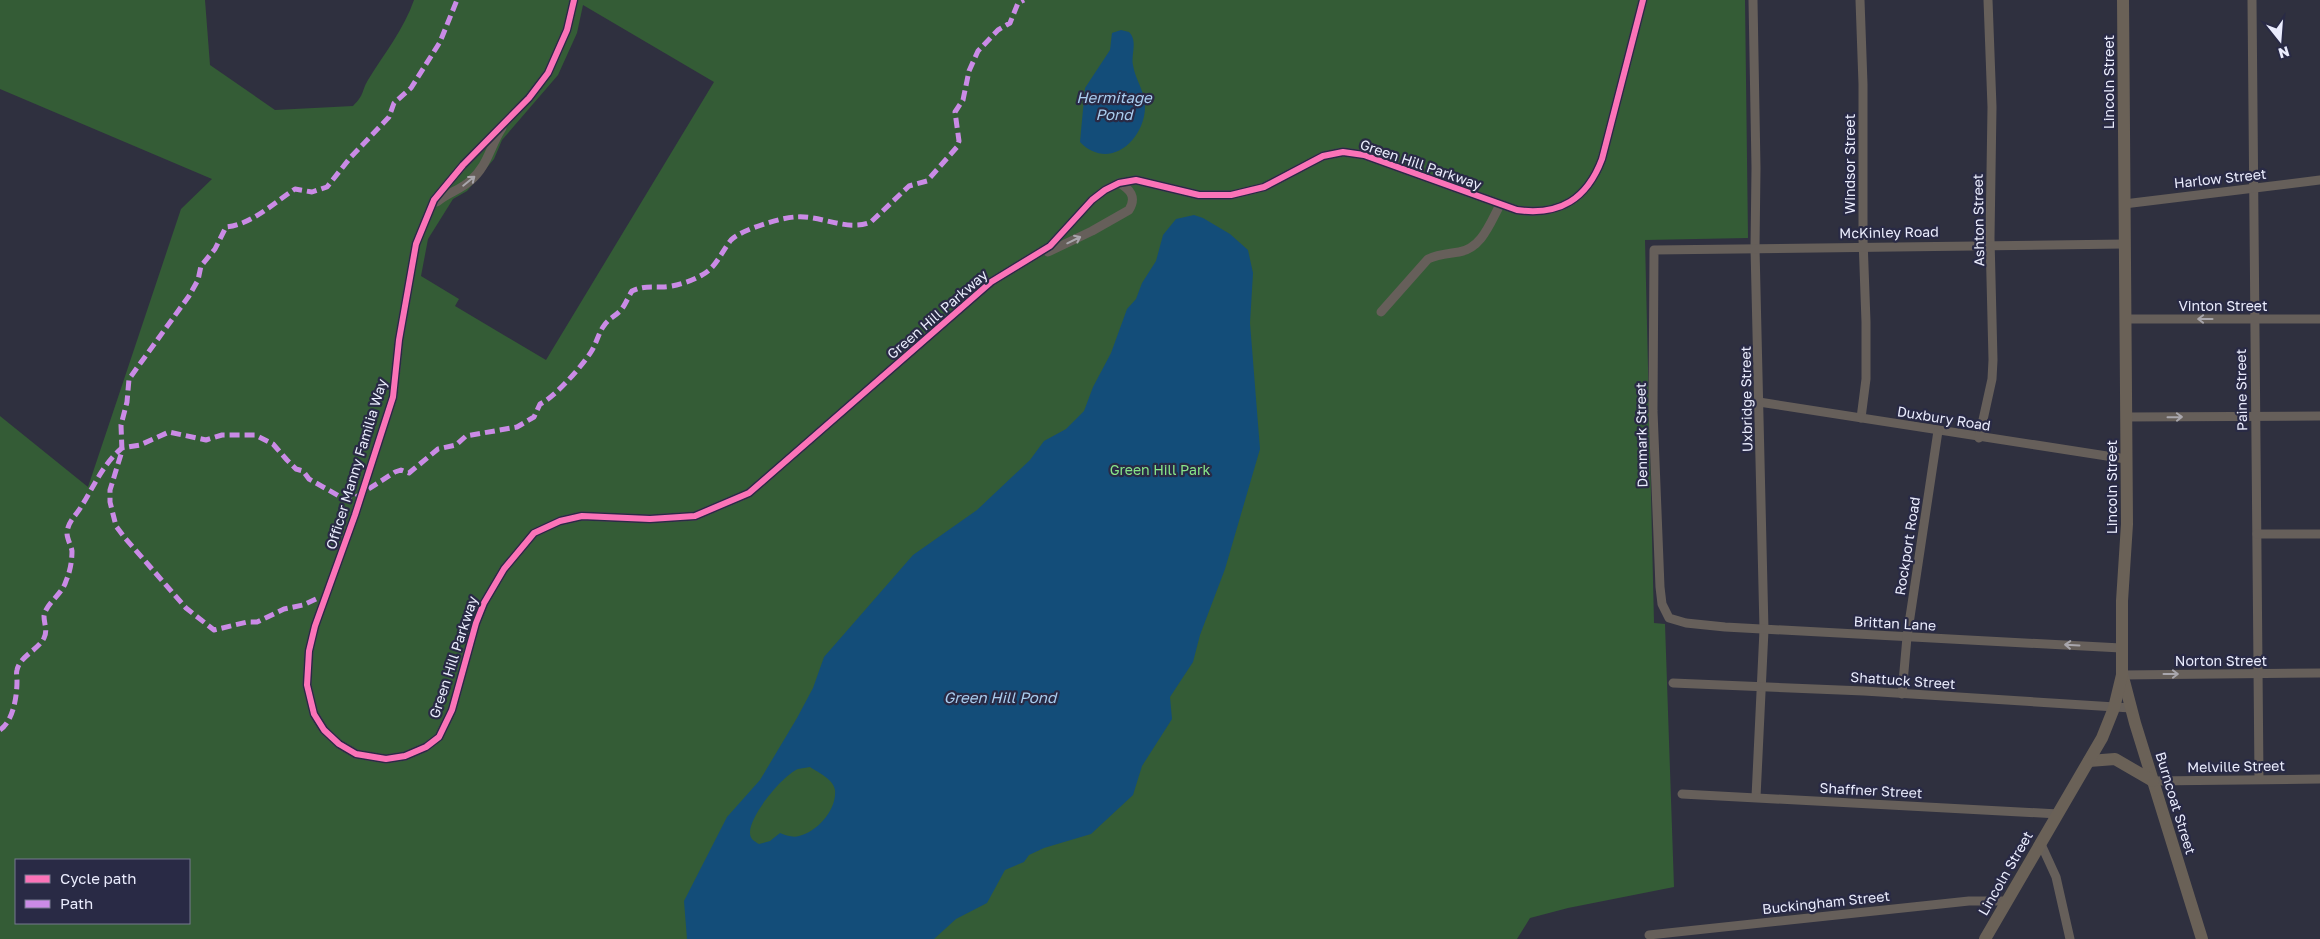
<svg xmlns="http://www.w3.org/2000/svg" width="2320" height="939" font-family="'Golos Text',sans-serif">
  <rect width="100%" height="100%" fill="#2f303f"/>
  <path fill="#345c36" fill-rule="evenodd" d="M0,0H205L210,65L275,110L353,106C365,94 361,92 368,80C384,54 404,29 414,0H1745L1748,238L1645,240L1654,623L1665,624L1674,887L1568,908L1530,918L1517,939H0V416L88,487L181,209L212,179L0,89ZM583,5L714,82L546,360L455,306L459,299L421,276L428,239L453,199L467,191L494,159L502,140L558,75L577,33ZM16,860H189V923H16Z"/>
  <g fill="#134d79" fill-rule="evenodd">
    <path d="M1121,30L1129,32C1138,41 1131,54 1133,65C1135,80 1146,92 1145,109C1143,142 1108,171 1080,142L1085,88L1110,50L1112,33Z"/>
    <path d="M1194,215L1203,218L1230,234L1248,250L1253,273L1250,323L1260,449L1225,569L1200,635L1193,662L1170,697L1172,719L1142,766L1133,795L1091,834L1044,848L1029,855L1024,862L1005,870L987,903L956,919L934,939H687L684,901L727,817L760,780L797,718L813,688L824,657L913,555L977,510L1030,460L1044,441L1066,429L1084,411L1093,387L1111,353L1127,309L1136,299L1142,283L1156,261L1163,235L1176,219ZM810,767C819,773 833,779 835,790C837,810 817,832 799,836C793,838 785,835 780,833L770,841L759,844C754,841 750,839 750,833C749,816 783,775 798,769C802,768 806,768 810,767Z"/>
  </g>
  <g fill="none" stroke-linecap="round" stroke-linejoin="round">
    <g stroke="#665f5a" stroke-width="9">
      <path d="M574,0L567,30L548,73L529,98L463,165L434,200L416,244L399,340L393,397L355,515L315,626L309,651L307,685L314,714L324,730L339,744L356,754L386,759L405,756L426,747L439,737L452,710L476,623L484,603L504,569L534,533L560,521L582,516L650,519L695,516L749,493L991,282L1050,246L1092,200L1105,190L1119,183L1136,180L1199,195H1231L1264,187L1323,156L1343,152L1364,155L1517,210C1560,216 1587,199 1602,159L1643,0"/>
      <polyline points="1753,0 1756,168 1755,248 1764,630 1756,797"/>
      <polyline points="1860,0 1863,84 1863,239 1866,322 1866,379 1861,418"/>
      <polyline points="2252,0 2259,779"/>
      <path d="M437,202C447,193 460,190 470,181C488,166 490,146 502,128"/>
      <polyline points="2124,204 2320,180"/>
      <path d="M1048,252L1092,231L1129,210C1137,197 1130,189 1119,183"/>
      <path d="M1381,312L1428,259C1439,254 1448,254 1459,252C1482,248 1490,223 1500,205"/>
      <polyline points="2125,319 2320,319"/>
      <polyline points="1759,402 2126,459"/>
      <polyline points="2126,417 2320,416"/>
      <polyline points="1979,438 1992,379 1993,360 1990,238 1992,107 1988,0"/>
      <polyline points="2257,534 2320,534"/>
      <polyline points="2121,648 1725,627 1686,623 1669,618 1662,604 1660,587 1653,411 1654,250 2124,244"/>
      <polyline points="2122,675 2320,673"/>
      <polyline points="1673,683 1864,691 2131,708"/>
      <polyline points="1902,694 1907,637 1938,431"/>
      <polyline points="2153,781 2320,779"/>
      <polyline points="1682,794 2058,814"/>
      <polyline points="2040,842 2056,877 2070,939"/>
      <polyline points="1649,935 1969,901 2007,901"/>
    </g>
    <g stroke="#6a6157" stroke-width="12">
      <polyline points="2123,677 2135,723 2202,939"/>
      <polyline points="2089,761 2115,759 2153,781"/>
      <polyline points="1985,939 2102,738 2114,708 2122,675 2122,601 2127,524 2123,0"/>
    </g>
    <g stroke="#ca8be6" stroke-width="5" stroke-dasharray="10 5" stroke-linecap="butt">
      <path d="M316,599L303,605L284,609L257,622H247L214,630L186,608L125,538L116,526L110,502V490L122,451L121,425L127,402L129,379L189,296L198,280L201,266L215,249L226,227C251,225 275,202 295,189L312,192L327,187L350,158L389,117L394,103L411,88L440,42L457,0"/>
      <path d="M0,730C13,721 17,697 17,681C17,678 16,673 17,670C20,656 38,650 44,638C48,629 44,625 44,616C46,603 62,595 66,581C70,572 72,561 72,551C71,545 67,539 67,533C68,521 75,517 81,507C94,486 103,464 122,448L140,445L169,432L206,440L222,435H255L273,444L287,460L296,469L303,471L309,479L346,500L353,499L395,472L401,470L409,473L438,449L456,445L466,436L517,427L534,417L540,404C555,397 582,366 591,352C596,344 598,335 603,327C608,319 614,317 620,311C625,306 628,297 632,291C643,286 650,287 662,287C674,287 692,281 702,275C716,268 722,251 731,240C740,230 783,217 796,217C821,215 847,232 871,222L909,186L927,181L957,147L959,141L955,112L963,100L969,71L978,51L998,30L1010,23L1018,3L1024,0"/>
    </g>
    <defs>
      <path id="cycleway" d="M574,0L567,30L548,73L529,98L463,165L434,200L416,244L399,340L393,397L355,515L315,626L309,651L307,685L314,714L324,730L339,744L356,754L386,759L405,756L426,747L439,737L452,710L476,623L484,603L504,569L534,533L560,521L582,516L650,519L695,516L749,493L991,282L1050,246L1092,200L1105,190L1119,183L1136,180L1199,195H1231L1264,187L1323,156L1343,152L1364,155L1517,210C1560,216 1587,199 1602,159L1643,0"/>
    </defs>
    <use href="#cycleway" stroke="#292a45" stroke-width="9"/>
    <use href="#cycleway" stroke="#fb73b8" stroke-width="6"/>
  </g>
  <defs><path id="oneway-shaft" d="M-6 0H5M1.5-3L5.5 0L1.5 3" fill="none" stroke-width="1.6" stroke-linecap="round" stroke-linejoin="round" transform="scale(1.25)"/></defs>
  <g stroke="#a8a6ac">
    <use href="#oneway-shaft" transform="translate(469 181) rotate(-39)"/>
    <use href="#oneway-shaft" transform="translate(1074 240) rotate(-26)"/>
    <use href="#oneway-shaft" transform="translate(2205 319) rotate(180)"/>
    <use href="#oneway-shaft" transform="translate(2175 417) rotate(-1)"/>
    <use href="#oneway-shaft" transform="translate(2072 645) rotate(-177)"/>
    <use href="#oneway-shaft" transform="translate(2171 674)"/>
  </g>
  <g text-anchor="middle" dominant-baseline="central" stroke-width="4.5" stroke-linejoin="round" paint-order="stroke">
    <g font-size="14" fill="#eaecfd" stroke="#292a45">
      <text transform="translate(2108 82) rotate(-90)">Lincoln Street</text>
      <text transform="translate(1421 164) rotate(19)">Green Hill Parkway</text>
      <text transform="translate(1849 164) rotate(-90)">Windsor Street</text>
      <text transform="translate(2220 178) rotate(-6)">Harlow Street</text>
      <text transform="translate(1978 220) rotate(-91)">Ashton Street</text>
      <text transform="translate(1889 232) rotate(-1)">McKinley Road</text>
      <text x="2223" y="305">Vinton Street</text>
      <text transform="translate(937 314) rotate(-41)">Green Hill Parkway</text>
      <text transform="translate(2241 390) rotate(-91)">Paine Street</text>
      <text transform="translate(1746 399) rotate(-91)">Uxbridge Street</text>
      <text transform="translate(1944 418) rotate(9)">Duxbury Road</text>
      <text transform="translate(1641 435) rotate(-91)">Denmark Street</text>
      <text transform="translate(356 464) rotate(-73)">Officer Manny Familia Way</text>
      <text transform="translate(2111 487) rotate(-90)">Lincoln Street</text>
      <text transform="translate(1907 546) rotate(-81)">Rockport Road</text>
      <text transform="translate(1895 623) rotate(3)">Brittan Lane</text>
      <text transform="translate(453 657) rotate(-72)">Green Hill Parkway</text>
      <text x="2221" y="660">Norton Street</text>
      <text transform="translate(1903 680) rotate(4)">Shattuck Street</text>
      <text transform="translate(2236 766) rotate(-1)">Melville Street</text>
      <text transform="translate(1871 790) rotate(3)">Shaffner Street</text>
      <text transform="translate(2176 803) rotate(73)">Burncoat Street</text>
      <text transform="translate(2005 873) rotate(-60)">Lincoln Street</text>
      <text transform="translate(1826 902) rotate(-6)">Buckingham Street</text>
    </g>
    <g font-size="14" fill="#88e689" stroke="#292a45">
      <text x="1160" y="469">Green Hill Park</text>
    </g>
    <g font-size="15" font-style="italic" fill="#a9cdef" stroke="#292a45">
      <text x="1114" y="97">Hermitage<tspan x="1114" dy="17">Pond</tspan></text>
      <text x="1000" y="697">Green Hill Pond</text>
    </g>
  </g>
  <rect x="15" y="859" width="175" height="65" fill="#292a45" stroke="#76788f"/>
  <rect x="25" y="875" width="25" height="8" fill="#fb73b8" stroke="#76788f"/>
  <text x="60" y="884" font-size="15" fill="#eaecfd">Cycle path</text>
  <rect x="25" y="900" width="25" height="8" fill="#ca8be6" stroke="#76788f"/>
  <text x="60" y="909" font-size="15" fill="#eaecfd">Path</text>
  <g transform="translate(2280 40) rotate(163)" stroke="#292a45" stroke-width="4" paint-order="stroke">
  <path d="M0-4L9 19L0 12L-9 19Z" fill="#eaecfd"/>
  <text y="-8" font-size="14" font-weight="bold" text-anchor="middle" fill="#eaecfd">N</text>
  </g>
</svg>
